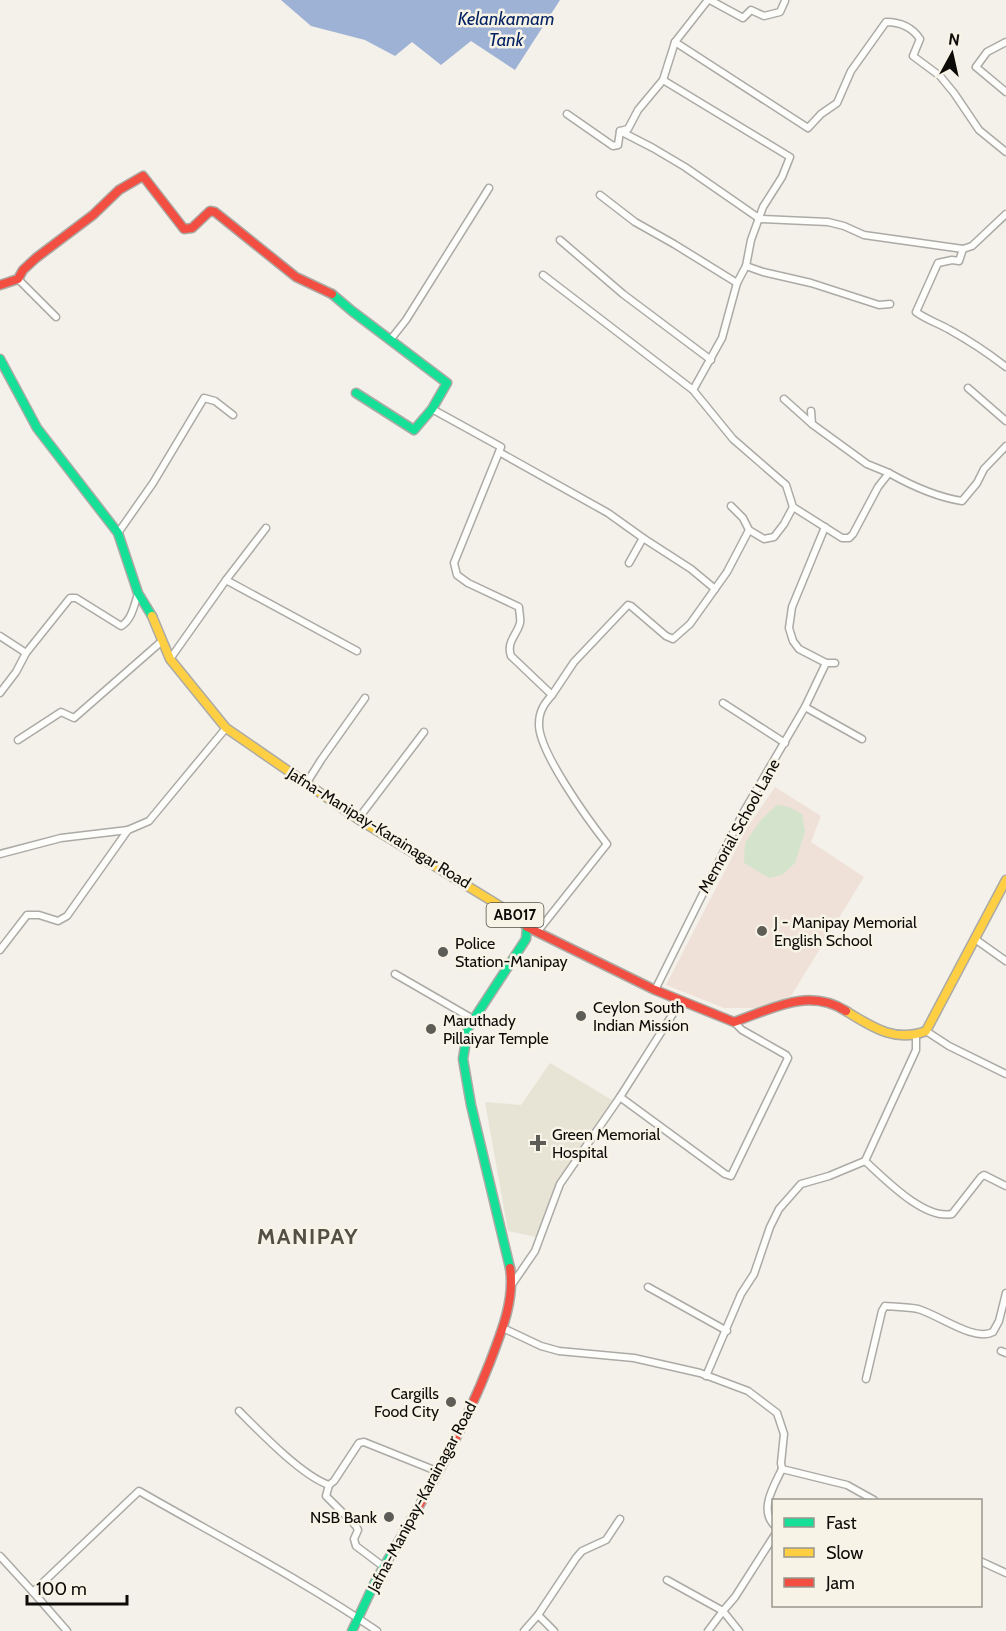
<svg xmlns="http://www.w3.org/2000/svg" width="1006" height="1631" font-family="Cabin,sans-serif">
  <rect width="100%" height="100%" fill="#f4f1ea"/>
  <polygon fill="#e7e3d5" points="550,1063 612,1100 558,1182 536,1237 508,1231 485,1102 521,1105"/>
  <polygon fill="#efe1d8" points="775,787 821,816 811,842 864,877 791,996 756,1008 724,1008 666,985 747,828"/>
  <polygon fill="#d4e3cc" points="777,805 789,807 802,814 805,832 795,863 782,875 769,878 744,863 745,843 760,821"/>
  <polygon fill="#9eb2d6" points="281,0 560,0 515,70 471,41 441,65 412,42 395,56 365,40 311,26"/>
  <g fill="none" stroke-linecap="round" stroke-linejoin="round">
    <defs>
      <g id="street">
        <polyline points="710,0 743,18 751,10 764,16 780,12 785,1"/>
        <path d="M675,42L808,128L821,114L837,103L851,71L886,22C900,22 912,27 920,39L913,56L940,76L954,93L979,130L1006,152"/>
        <polyline points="1006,42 987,52 976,67 1006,92"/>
        <polyline points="663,80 790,157 782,177 763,207 751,240 746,266 737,283 722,338 693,390"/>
        <polyline points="567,114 613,146 618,145 620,131 628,129 638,110 663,80 675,42 708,0"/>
        <polyline points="620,131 653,148 685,167 760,219 828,222 844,226 864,235 963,249 972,246 1006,214"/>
        <polyline points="600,195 635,222 674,244 737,283"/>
        <polyline points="560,240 623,294 711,360"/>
        <path d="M963,249L959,261L952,260L938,263L916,312C927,320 938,323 950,330C970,341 988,353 1006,367"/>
        <polyline points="746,266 763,272 811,283 879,305 890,304"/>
        <path d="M543,275L693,390L733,439L786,485L793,507L842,538H849L853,534L878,487L889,473C912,486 936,497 962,501L977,483L984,469L1006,446"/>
        <polyline points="18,279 56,317"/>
        <polyline points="391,339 406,320 489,188"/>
        <polyline points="968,388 1006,421"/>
        <polyline points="784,399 812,424"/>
        <path d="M432,409L501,447L454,563L457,575L468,583L519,607C519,612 521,619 520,623C517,635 506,642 511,656L552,695C544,704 539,711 539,724C538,751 589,821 607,844L538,931"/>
        <polyline points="811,411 812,424 867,464 889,473"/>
        <polyline points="499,452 608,513 643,538 629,563"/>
        <polyline points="731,506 743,518 749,530"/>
        <polyline points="825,527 792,607 789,628 793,641 799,649 826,663 835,663"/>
        <polyline points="118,533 153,483 204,398 215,401 233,415"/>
        <polyline points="643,538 691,569 715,589"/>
        <polyline points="226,580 266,528"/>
        <polyline points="0,636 26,653"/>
        <polyline points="170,659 226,580 357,651"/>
        <path d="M0,693L16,672L26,653L70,598H76L121,626C132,620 134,605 138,594"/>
        <polyline points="552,695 574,662 628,605 631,606 666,636 673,639 690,624 727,572 749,530 764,539 774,537 784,524 793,507"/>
        <polyline points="723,703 785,743"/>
        <polyline points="805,707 862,739"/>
        <polyline points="18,740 61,712 74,718 162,641"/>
        <polyline points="306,784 321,760 365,698"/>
        <polyline points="358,819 424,732"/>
        <polyline points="0,854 61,838 128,830 149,821 226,728"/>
        <polyline points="975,939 1006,961"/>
        <polyline points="0,950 27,915 39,915 58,921 67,916 128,830"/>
        <polyline points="395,974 473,1019"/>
        <polyline points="655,990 743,813 805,707 826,663"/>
        <polyline points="926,1031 949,1046 1006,1074"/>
        <path d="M916,1037V1050L865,1161C885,1179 924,1220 952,1214L981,1177L984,1175L1006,1186"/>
        <polyline points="620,1097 725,1174 731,1176 788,1058 786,1055 742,1030 734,1022"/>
        <polyline points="513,1283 535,1251 560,1184 620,1097 681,1001"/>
        <polyline points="648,1287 727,1331"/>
        <polyline points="503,1328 541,1346 559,1351 634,1358 700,1373 748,1391 777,1413 784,1434 781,1463 782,1469 847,1485 874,1500"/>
        <polyline points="1001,1351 1006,1353"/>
        <polyline points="706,1376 741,1294 754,1274 770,1227 779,1209 801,1184 829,1176 865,1161"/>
        <path d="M866,1379L882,1311L885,1306C896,1307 908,1307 918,1309C939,1315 974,1342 993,1332L999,1321L1006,1293"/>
        <path d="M239,1411C260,1432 302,1476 329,1485L334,1481L359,1443L364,1442L439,1472"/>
        <polyline points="329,1485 326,1496 356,1526 358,1530 354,1539 356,1546 384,1567"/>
        <path d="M774,1525C759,1509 774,1486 782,1469"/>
        <path d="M0,1556L33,1592L139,1491C219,1537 301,1579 377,1631"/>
        <polyline points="980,1561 1006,1573"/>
        <polyline points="667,1580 723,1611 735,1597 774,1536"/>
        <polyline points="33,1592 67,1631"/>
        <polyline points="538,1615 554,1631"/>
        <polyline points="524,1631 538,1615 576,1558 582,1551 606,1540 620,1519"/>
        <polyline points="708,1631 723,1611 739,1631"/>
      </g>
      <g id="fast">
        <polyline points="332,294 352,311 447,383 432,409 414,430 356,393"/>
        <polyline points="0,359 37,428 118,533 138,593 152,616"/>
        <polyline points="510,1268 471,1105 463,1059 468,1028 526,939 527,927 522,922"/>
        <polyline points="352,1631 375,1582 393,1551"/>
      </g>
      <g id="slow">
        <polyline points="152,616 170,659 226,728 358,819 518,917 522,922"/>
        <path d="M846,1011C872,1027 895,1043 926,1031L1006,880"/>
      </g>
      <g id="jam">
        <polyline points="0,285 18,279 23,270 36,258 93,215 119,190 143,176 184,229 192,228 210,211 215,212 296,277 332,294"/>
        <path d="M527,927L655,990L734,1022C772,1009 808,987 846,1011"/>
        <path d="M393,1551C429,1490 464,1429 490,1362C501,1333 515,1300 510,1268"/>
      </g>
    </defs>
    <use href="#street" stroke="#acaaa5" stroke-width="9"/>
    <use href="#fast" stroke="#acaaa5" stroke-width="11"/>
    <use href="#slow" stroke="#acaaa5" stroke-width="11"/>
    <use href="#jam" stroke="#acaaa5" stroke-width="11"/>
    <use href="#street" stroke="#fdfdfc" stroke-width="6"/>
    <use href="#fast" stroke="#16e098" stroke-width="8"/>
    <use href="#slow" stroke="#ffcf43" stroke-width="8"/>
    <use href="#jam" stroke="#f24e42" stroke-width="8"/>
  </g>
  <g fill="#5e5c57" stroke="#f7f3e7" stroke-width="2">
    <circle cx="762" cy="931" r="6"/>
    <circle cx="443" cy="952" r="6"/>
    <circle cx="581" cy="1016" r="6"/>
    <circle cx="431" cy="1029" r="6"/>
    <path d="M535 1134h6v6h6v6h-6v6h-6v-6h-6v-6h6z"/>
    <circle cx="451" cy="1402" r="6"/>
    <circle cx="389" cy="1517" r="6"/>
  </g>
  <g text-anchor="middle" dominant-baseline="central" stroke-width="5" stroke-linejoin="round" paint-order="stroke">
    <rect fill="#f7f3e7" stroke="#53514b" stroke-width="1.5" x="486.5" y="903" width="57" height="24" rx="4.5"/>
    <g font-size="15" font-weight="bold" fill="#0d0c08">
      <text x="515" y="915">AB017</text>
    </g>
    <g font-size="16" fill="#0d0c08" stroke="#f7f3e7">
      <text transform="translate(739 826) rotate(-61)">Memorial School Lane</text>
      <text transform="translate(379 828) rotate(32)">Jafna-Manipay-Karainagar Road</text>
      <text transform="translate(422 1497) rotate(-62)">Jafna-Manipay-Karainagar Road</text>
    </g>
    <g font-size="16" fill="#0d0c08" stroke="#f7f3e7" text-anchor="start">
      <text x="774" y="922">J - Manipay Memorial<tspan x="774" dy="18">English School</tspan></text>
      <text x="455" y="943">Police<tspan x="455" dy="18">Station-Manipay</tspan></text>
      <text x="593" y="1007">Ceylon South<tspan x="593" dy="18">Indian Mission</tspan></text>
      <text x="443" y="1020">Maruthady<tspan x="443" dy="18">Pillaiyar Temple</tspan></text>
      <text x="552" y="1134">Green Memorial<tspan x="552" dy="18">Hospital</tspan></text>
      <text x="439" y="1393" text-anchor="end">Cargills<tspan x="439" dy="18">Food City</tspan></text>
      <text x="377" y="1517" text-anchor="end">NSB Bank</text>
    </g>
    <g font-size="18" font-style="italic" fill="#052263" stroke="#f7f3e7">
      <text x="506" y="19">Kelankamam<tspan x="506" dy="21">Tank</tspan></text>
    </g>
    <g font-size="22" font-weight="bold" letter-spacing="1.5" fill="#525045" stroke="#f7f3e7">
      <text x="308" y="1236">MANIPAY</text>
    </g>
  </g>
  <rect x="772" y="1499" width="210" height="108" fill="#f7f3e7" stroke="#99978e" stroke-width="1.5"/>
  <rect x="784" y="1518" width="30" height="9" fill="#16e098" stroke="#99978e" stroke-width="1.5"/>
  <text x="826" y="1529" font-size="18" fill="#0d0c08">Fast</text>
  <rect x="784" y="1548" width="30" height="9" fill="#ffcf43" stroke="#99978e" stroke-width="1.5"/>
  <text x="826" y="1559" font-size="18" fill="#0d0c08">Slow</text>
  <rect x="784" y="1578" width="30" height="9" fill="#f24e42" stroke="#99978e" stroke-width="1.5"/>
  <text x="826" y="1589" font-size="18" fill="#0d0c08">Jam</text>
  <g transform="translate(952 54) rotate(8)" stroke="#f7f3e7" stroke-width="4.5" paint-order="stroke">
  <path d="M0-4.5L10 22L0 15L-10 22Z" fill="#0d0c08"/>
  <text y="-9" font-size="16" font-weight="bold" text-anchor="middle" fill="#0d0c08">N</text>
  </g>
  <path d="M27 1595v9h100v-9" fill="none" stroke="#0d0c08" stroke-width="3"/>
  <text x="36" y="1595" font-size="18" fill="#0d0c08" stroke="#f7f3e7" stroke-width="4.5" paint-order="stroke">100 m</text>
</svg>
